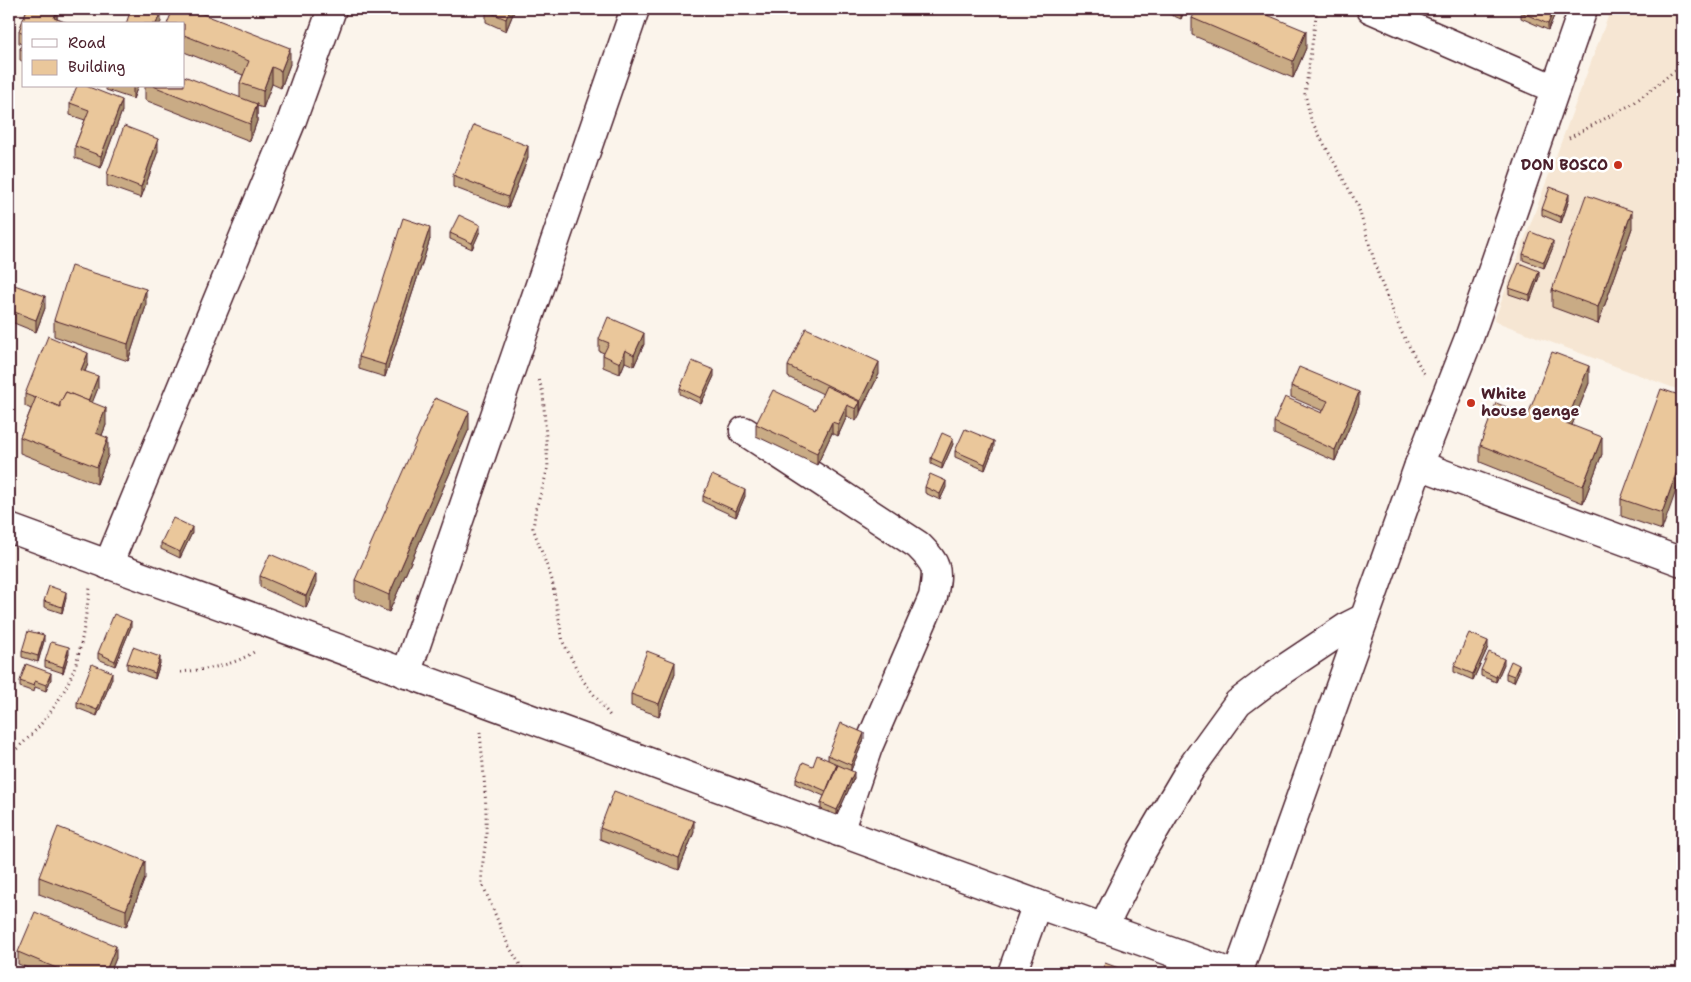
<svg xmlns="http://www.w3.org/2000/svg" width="1691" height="982" font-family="'Shantell Sans',sans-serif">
  <rect width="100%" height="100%" fill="#fbf4eb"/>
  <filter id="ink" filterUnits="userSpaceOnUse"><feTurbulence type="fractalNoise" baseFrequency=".02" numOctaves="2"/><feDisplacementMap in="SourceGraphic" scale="10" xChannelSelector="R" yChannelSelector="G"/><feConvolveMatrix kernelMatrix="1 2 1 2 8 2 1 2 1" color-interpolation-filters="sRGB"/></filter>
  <g filter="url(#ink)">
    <polygon fill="#f6e6d3" points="1611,9 1682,9 1682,391 1494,321"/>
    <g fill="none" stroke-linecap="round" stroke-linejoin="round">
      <defs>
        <g id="minor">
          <polyline points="1371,9 1555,89"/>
          <path d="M744,431L918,545C939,566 938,569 933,597L868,747L839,832"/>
          <polyline points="1419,465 1682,562"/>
          <polyline points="9,528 1037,904 1231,973"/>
          <polyline points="108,565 292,120 332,9"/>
          <polyline points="406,674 635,9"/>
          <polyline points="1103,928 1142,851 1191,768 1238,703 1275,675 1350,625 1364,618"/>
          <polyline points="1012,973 1037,904"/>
          <polyline points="1238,973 1419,465 1469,338 1583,9"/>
        </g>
      </defs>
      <use href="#minor" stroke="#4a1f2b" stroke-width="31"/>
      <g stroke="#4a1f2b" stroke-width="3" stroke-dasharray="1 4" stroke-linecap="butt">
        <polyline points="1317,9 1305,94 1311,120 1358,206 1379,277 1401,331 1424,374"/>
        <polyline points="1569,138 1634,103 1682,65"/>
        <polyline points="539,380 543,393 548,467 542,490 536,508 533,528 552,580 563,642 582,679 611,717"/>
        <path d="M181,672C208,669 234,666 257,650"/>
        <path d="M480,732C483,766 487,802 486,836C485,852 481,867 482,883L508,945L525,973"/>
        <path d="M9,755C39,732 69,693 78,656C84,634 86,611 90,588"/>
      </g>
      <use href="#minor" stroke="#fff" stroke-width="28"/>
    </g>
    <g fill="#c9ab85" stroke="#4a1f2b">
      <polygon points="27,9 55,9 57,10 57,19 70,24 24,24 24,62 20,60 20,49 22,44 19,43 19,31"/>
      <polygon points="515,9 506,31 486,22 486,11"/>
      <polygon points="1096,9 1106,9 1104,12"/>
      <polygon points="1157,9 1185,9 1181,19"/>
      <polygon points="1557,9 1548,30 1521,18 1521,12"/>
      <polygon points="1192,18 1306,48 1293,78 1192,35"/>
      <polygon points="184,24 290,64 281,88 272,84 263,108 257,106 257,121 250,141 145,100 145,86 184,86 240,98 240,83 243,75 184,52"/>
      <polygon points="106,86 138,86 133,99 106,90"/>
      <polygon points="70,103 122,111 101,168 75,158 75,146 85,120 70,115"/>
      <polygon points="158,151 141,198 107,186 107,174"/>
      <polygon points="528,158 508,208 453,187 453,175"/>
      <polygon points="1569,200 1561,223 1542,215 1542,209"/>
      <polygon points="1632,228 1598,324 1552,307 1552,290"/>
      <polygon points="480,231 472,249 450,239 450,233"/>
      <polygon points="430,239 385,377 359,369 359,357"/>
      <polygon points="1553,247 1544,268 1523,260 1523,254"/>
      <polygon points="1539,277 1530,301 1509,294 1509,288"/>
      <polygon points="9,283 45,308 36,332 9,321"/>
      <polygon points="146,306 128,361 54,336 54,320"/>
      <polygon points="599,339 644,344 634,366 625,362 620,374 603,367 603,355 604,353 599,351"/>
      <polygon points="88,364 85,371 98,388 92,402 106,425 102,435 108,455 97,484 20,453 20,437 31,409 25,406 25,394"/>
      <polygon points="788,366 879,374 856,421 847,416 838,436 832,433 817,465 756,436 756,424 815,410 823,394 788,377"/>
      <polygon points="714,376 701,404 680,394 680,388"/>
      <polygon points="1589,383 1572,425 1602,454 1583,503 1480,462 1480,445 1528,415"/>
      <polygon points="1291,386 1359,404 1335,461 1274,434 1274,422 1322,413 1323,411 1291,397"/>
      <polygon points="1682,396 1662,530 1621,516 1621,499"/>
      <polygon points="469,429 389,612 355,597 355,580"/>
      <polygon points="953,444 942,469 931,464 931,458"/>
      <polygon points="994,447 985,470 955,457 955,451"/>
      <polygon points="925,487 946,487 940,500 925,493"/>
      <polygon points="703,496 745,496 736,517 703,502"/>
      <polygon points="192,533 180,558 161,549 161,543"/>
      <polygon points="260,576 316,585 306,608 260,587"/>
      <polygon points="66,598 62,613 44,607 44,601"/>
      <polygon points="131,627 115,666 98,659 98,653"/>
      <polygon points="44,641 38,662 22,657 22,651"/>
      <polygon points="1488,647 1473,680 1454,672 1454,666"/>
      <polygon points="69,653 63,673 45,667 45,661"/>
      <polygon points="127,663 160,663 155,679 127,669"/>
      <polygon points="1504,664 1496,682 1481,676 1481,670"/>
      <polygon points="1519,671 1514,682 1506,679 1506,673"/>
      <polygon points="675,673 659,716 631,706 631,694"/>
      <polygon points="112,678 97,716 77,708 77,702"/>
      <polygon points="51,679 46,691 35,687 34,692 20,687 20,681"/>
      <polygon points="864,739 851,770 854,778 837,815 821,809 821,803 824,796 796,784 796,778 813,766 828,760 828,755"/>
      <polygon points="600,828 694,832 679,870 600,839"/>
      <polygon points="39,877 145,878 126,927 39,894"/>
      <polygon points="18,952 116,958 110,973 40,973 18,964"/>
    </g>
    <g fill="#a48b6c" stroke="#4a1f2b">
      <polygon points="161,9 161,22 160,24 156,24"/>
      <polygon points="510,9 515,9 506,31 506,19"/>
      <polygon points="1181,9 1185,9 1181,19"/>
      <polygon points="1554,9 1557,9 1548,30 1548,24"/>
      <polygon points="57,10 57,21 54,18"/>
      <polygon points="1306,31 1306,48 1293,78 1293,61"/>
      <polygon points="290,48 290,64 281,88 281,71"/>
      <polygon points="272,67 272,84 263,108 263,91"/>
      <polygon points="134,86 138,86 133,99 133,88"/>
      <polygon points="122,100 122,111 101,168 101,156"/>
      <polygon points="257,104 257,121 250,141 250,124"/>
      <polygon points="158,139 158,151 141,198 141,187"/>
      <polygon points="528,146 528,158 508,208 508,197"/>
      <polygon points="1569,194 1569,200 1561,223 1561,217"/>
      <polygon points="1632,211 1632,228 1598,324 1598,307"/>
      <polygon points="480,225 480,231 472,249 472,243"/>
      <polygon points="430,227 430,239 385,377 385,365"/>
      <polygon points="1553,241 1553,247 1544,268 1544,262"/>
      <polygon points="1539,271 1539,277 1530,301 1530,295"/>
      <polygon points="146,289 146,306 128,361 128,344"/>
      <polygon points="45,296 45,308 36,332 36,320"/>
      <polygon points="644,333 644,344 634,366 634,355"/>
      <polygon points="625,350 625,362 620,374 620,363"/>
      <polygon points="88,353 88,364 81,381 81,370"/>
      <polygon points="879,362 879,374 860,412 860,401"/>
      <polygon points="1589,366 1589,383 1566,440 1566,423"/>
      <polygon points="714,370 714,376 701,404 701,398"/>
      <polygon points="98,376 98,388 87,416 87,404"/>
      <polygon points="1359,392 1359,404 1335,461 1335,450"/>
      <polygon points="860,402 860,414 856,421 856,409"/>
      <polygon points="847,405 847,416 838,436 838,424"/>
      <polygon points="106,408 106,425 96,450 96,433"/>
      <polygon points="469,412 469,429 389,612 389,595"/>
      <polygon points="832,422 832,433 817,465 817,453"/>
      <polygon points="1602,437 1602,454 1583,503 1583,486"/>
      <polygon points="108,438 108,455 97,484 97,467"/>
      <polygon points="953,438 953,444 942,469 942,463"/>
      <polygon points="994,441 994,447 985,470 985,464"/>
      <polygon points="1682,457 1682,474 1662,530 1662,513"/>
      <polygon points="946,481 946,487 940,500 940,494"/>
      <polygon points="745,490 745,496 736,517 736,511"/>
      <polygon points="192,527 192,533 180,558 180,552"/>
      <polygon points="316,574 316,585 306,608 306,596"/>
      <polygon points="66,592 66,598 62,613 62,607"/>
      <polygon points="131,621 131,627 115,666 115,661"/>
      <polygon points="44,635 44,641 38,662 38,656"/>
      <polygon points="1488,641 1488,647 1473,680 1473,674"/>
      <polygon points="69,647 69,653 63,673 63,667"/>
      <polygon points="160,657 160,663 155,679 155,673"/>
      <polygon points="1504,659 1504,664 1496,682 1496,677"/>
      <polygon points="675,662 675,673 659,716 659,704"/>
      <polygon points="1519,665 1519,671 1514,682 1514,676"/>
      <polygon points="112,672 112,678 97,716 97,710"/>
      <polygon points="51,673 51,679 46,691 46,685"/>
      <polygon points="864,733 864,739 851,770 851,765"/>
      <polygon points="837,764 837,770 826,796 826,791"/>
      <polygon points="854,772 854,778 837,815 837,810"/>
      <polygon points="694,821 694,832 679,870 679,858"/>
      <polygon points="145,861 145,878 126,927 126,910"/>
      <polygon points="116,946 116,958 110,973 105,973"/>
    </g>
    <g fill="#eac79b" stroke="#4a1f2b">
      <polygon points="27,9 55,9 57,10 54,18 70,24 24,24 24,33 19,31"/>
      <polygon points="131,9 156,9 161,11 156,24 126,24"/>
      <polygon points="173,9 190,9 290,48 281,71 272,67 263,91 240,83 249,61 184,35 184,24 167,24"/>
      <polygon points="487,9 510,9 506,19 486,11"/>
      <polygon points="1197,9 1253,9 1306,31 1293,61 1192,18"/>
      <polygon points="1522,9 1554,9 1548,24 1521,12"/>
      <polygon points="24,39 24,50 20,49"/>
      <polygon points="184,76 257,104 250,124 153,86 184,86"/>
      <polygon points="77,86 86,86 122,100 101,156 75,146 89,110 70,103"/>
      <polygon points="474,125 528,146 508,197 453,175"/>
      <polygon points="124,126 158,139 141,187 107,174"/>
      <polygon points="1550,187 1569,194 1561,217 1542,209"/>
      <polygon points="1586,195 1632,211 1598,307 1552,290"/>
      <polygon points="459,215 480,225 472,243 450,233"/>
      <polygon points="403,218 430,227 385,365 359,357"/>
      <polygon points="1531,232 1553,241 1544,262 1523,254"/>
      <polygon points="1519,263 1539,271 1530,295 1509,288"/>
      <polygon points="71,266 146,289 128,344 54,320"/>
      <polygon points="9,283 45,296 36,320 9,310"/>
      <polygon points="608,317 644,333 634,355 625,350 620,363 603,355 609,343 599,339"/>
      <polygon points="806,328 879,362 860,401 788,366"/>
      <polygon points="48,336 88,353 81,370 98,376 88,401 66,392 60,403 60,407 36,397 35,398 25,394"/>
      <polygon points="1552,352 1589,366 1566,423 1602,437 1583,486 1480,445 1496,403 1528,415"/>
      <polygon points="692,361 714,370 701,398 680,388"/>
      <polygon points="1299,367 1359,392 1335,450 1274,422 1285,397 1322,413 1328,401 1291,386"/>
      <polygon points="826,386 860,402 856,409 847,405 838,424 832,422 817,453 756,424 773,390 815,410"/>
      <polygon points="1661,389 1682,396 1682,457 1662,513 1621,499"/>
      <polygon points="66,392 106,408 96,433 108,438 97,467 20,437 36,397 60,407 60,403"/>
      <polygon points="435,398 469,412 389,595 355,580"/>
      <polygon points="965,429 994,441 985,464 955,451"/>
      <polygon points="942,433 953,438 942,463 931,458"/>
      <polygon points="930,474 946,481 940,494 925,487"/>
      <polygon points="712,475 745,490 736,511 703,496"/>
      <polygon points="173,518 192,527 180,552 161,543"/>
      <polygon points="270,554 316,574 306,596 260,576"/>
      <polygon points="49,586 66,592 62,607 44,601"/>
      <polygon points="114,614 131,621 115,661 98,653"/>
      <polygon points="28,631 44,635 38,656 22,651"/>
      <polygon points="1469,633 1488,641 1473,674 1454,666"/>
      <polygon points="51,642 69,647 63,667 45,661"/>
      <polygon points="133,647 160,657 155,673 127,663"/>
      <polygon points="647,651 675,662 659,704 631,694"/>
      <polygon points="1489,652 1504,659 1496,677 1481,670"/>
      <polygon points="1511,661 1519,665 1514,676 1506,673"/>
      <polygon points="26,664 51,673 46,685 35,681 34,686 20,681"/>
      <polygon points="92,664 112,672 97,710 77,702"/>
      <polygon points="841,723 864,733 851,765 828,755"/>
      <polygon points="817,755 837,764 826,791 796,778 803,762 813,766"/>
      <polygon points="838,765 854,772 837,810 821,803"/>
      <polygon points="614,791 694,821 679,858 600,828"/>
      <polygon points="58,827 145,861 126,910 39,877"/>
      <polygon points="35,912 116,946 105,973 68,973 18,952"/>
      <polygon points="1105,963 1132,973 1101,973"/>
    </g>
  </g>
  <g fill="#c8321e" stroke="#fff" stroke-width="2">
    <circle cx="1618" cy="165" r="5"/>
    <circle cx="1471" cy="403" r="5"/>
  </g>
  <g text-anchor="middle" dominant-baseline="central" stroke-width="5" stroke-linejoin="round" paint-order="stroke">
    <g font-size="15" font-weight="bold" fill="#4a1f2b" stroke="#fff" text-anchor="end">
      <text x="1608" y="165">DON BOSCO</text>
      <text x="1481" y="394" text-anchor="start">White<tspan x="1481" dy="17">house genge</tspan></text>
    </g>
  </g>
  <rect width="1691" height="982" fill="none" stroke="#fff" stroke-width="30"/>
  <rect x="15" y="15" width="1661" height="952" fill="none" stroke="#4a1f2b" stroke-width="2" filter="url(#ink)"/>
  <rect x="22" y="22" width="162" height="65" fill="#ffffff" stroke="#b7a5aa"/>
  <rect x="32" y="39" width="25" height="8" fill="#ffffff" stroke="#b7a5aa"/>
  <text x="68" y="48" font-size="15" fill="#4a1f2b">Road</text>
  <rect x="32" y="60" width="25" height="15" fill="#eac79b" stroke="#b7a5aa"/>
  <text x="68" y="72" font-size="15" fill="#4a1f2b">Building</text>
</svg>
